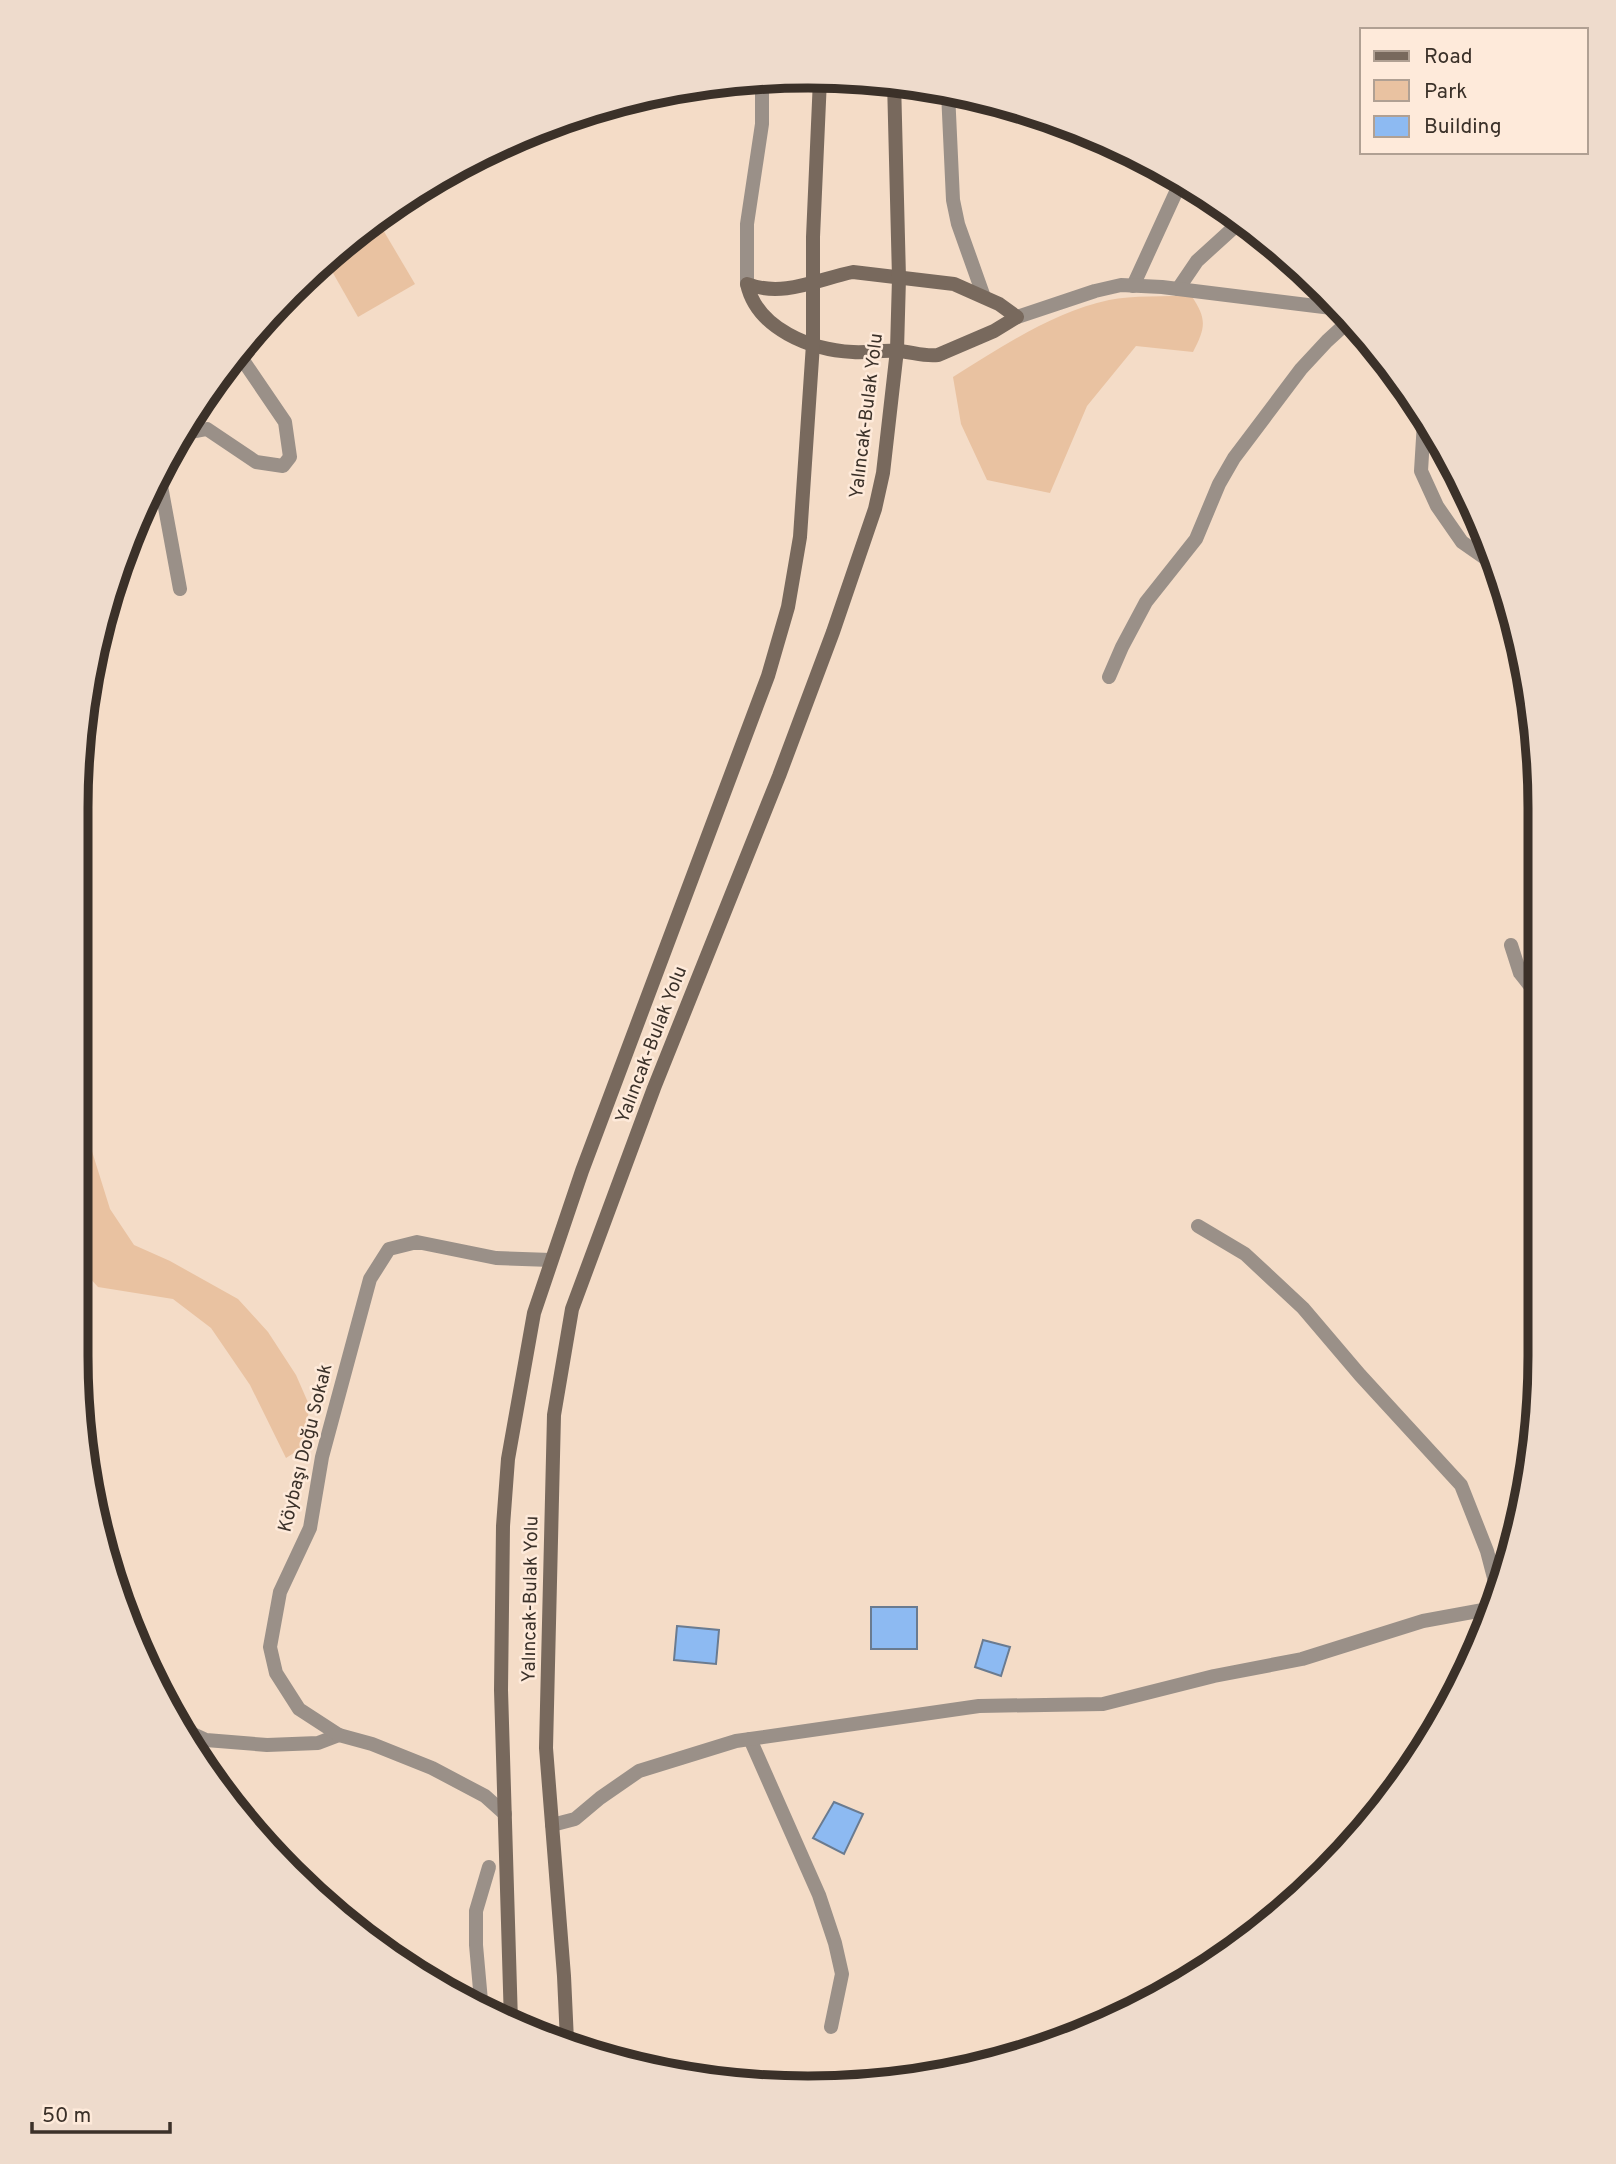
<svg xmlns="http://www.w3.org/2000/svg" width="1616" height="2164" font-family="Overpass,sans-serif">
  <rect width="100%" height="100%" fill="#f4dcc7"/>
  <g fill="#e9c2a1">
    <polygon points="376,218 415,284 358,317 325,259 362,226"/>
    <path d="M1191,295C1207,319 1206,327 1193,352L1136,346L1087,406L1050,493L987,480L961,424L953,377C1001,347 1053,312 1109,300C1132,295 1166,297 1191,295Z"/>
    <polygon points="76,1100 110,1209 134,1245 170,1261 238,1299 268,1332 296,1375 310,1407 300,1449 286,1458 250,1385 211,1328 173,1299 98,1287 75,1262"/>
  </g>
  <g fill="#8dbaf2" stroke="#6a7b90" stroke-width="2">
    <rect x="871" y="1607" width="46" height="42"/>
    <polygon points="677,1626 719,1630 716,1664 674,1660"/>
    <polygon points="983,1640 1010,1647 1001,1676 975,1667"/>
    <polygon points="834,1802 863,1814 844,1854 813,1838"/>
  </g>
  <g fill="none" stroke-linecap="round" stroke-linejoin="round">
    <g stroke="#9a9088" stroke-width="14">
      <polyline points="1133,286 1182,179"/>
      <polyline points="1178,289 1197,261 1241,221"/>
      <polyline points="1424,422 1421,471 1437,506 1462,542 1495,565"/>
      <polyline points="181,434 207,429 256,462 283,466 290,457 285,422 238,353"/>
      <polyline points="159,475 180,589"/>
      <polyline points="1109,677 1122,647 1146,602 1196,539 1219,484 1234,458 1301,369 1327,341 1350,320"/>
      <polyline points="1511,945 1520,973 1531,987 1536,986"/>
      <polyline points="1198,1226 1245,1254 1303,1308 1360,1375 1461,1485 1487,1551 1499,1597"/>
      <polyline points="176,1726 206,1740 267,1745 318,1743 339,1735"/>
      <polyline points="750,1739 819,1895 835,1943 842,1974 831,2027"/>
      <polyline points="505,1814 485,1796 432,1768 372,1744 339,1735 299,1709 276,1673 270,1647 280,1592 310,1528 322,1457 370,1279 389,1249 417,1242 496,1258 551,1260"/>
      <polyline points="552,1825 575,1819 600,1798 639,1771 736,1741 979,1706 1103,1704 1214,1676 1302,1659 1423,1621 1494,1608"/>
      <polyline points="482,2012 476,1945 476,1911 489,1867"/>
    </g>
    <g stroke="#9a9088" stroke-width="14">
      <polyline points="948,92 953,200 958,224 984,297"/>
      <polyline points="747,284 747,224 762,124 762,77"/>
      <polyline points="1017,317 1095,291 1121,285 1162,287 1340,309"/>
    </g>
    <g stroke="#78695d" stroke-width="14">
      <path d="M853,272L954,284L999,304L1017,317L994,331L938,355C923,357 910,351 896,351C881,350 867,353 853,352C811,350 757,329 747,284C784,298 818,279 853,272Z"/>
      <polyline points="511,2022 501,1690 503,1526 508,1459 534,1313 582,1171 768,676 788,607 800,537 813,344 813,237 820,79"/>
      <polyline points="567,2041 564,1976 546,1748 554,1415 572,1309 654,1088 779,776 833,632 875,509 883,473 897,350 899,278 894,81"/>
    </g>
  </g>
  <g text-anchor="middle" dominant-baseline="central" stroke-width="5" stroke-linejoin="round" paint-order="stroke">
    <g font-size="19" fill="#3b3129" stroke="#feeada">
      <text transform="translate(867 416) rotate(-83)">Yalıncak-Bulak Yolu</text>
      <text transform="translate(652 1045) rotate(-69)">Yalıncak-Bulak Yolu</text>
      <text transform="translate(306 1448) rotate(-76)">Köybaşı Doğu Sokak</text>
      <text transform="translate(531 1599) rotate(-89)">Yalıncak-Bulak Yolu</text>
    </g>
  </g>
  <path d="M0 0H1616V2164H0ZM808 88H808A720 720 0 0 1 1528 808V1356A720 720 0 0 1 808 2076H808A720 720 0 0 1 88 1356V808A720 720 0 0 1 808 88Z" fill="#eedbcc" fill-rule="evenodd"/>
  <path fill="none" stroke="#3b3129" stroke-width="9" d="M808 88H808A720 720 0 0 1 1528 808V1356A720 720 0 0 1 808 2076H808A720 720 0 0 1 88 1356V808A720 720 0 0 1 808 88Z"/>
  <rect x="1360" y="28" width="228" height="126" fill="#feeada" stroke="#b0a093" stroke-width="2"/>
  <rect x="1374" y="51" width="35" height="10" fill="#78695d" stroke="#b0a093" stroke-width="2"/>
  <text x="1424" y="63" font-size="21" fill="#3b3129">Road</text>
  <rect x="1374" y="80" width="35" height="21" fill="#e9c2a1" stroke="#b0a093" stroke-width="2"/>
  <text x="1424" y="98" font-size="21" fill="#3b3129">Park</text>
  <rect x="1374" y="116" width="35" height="21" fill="#8dbaf2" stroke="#b0a093" stroke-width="2"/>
  <text x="1424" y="133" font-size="21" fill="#3b3129">Building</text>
  <path d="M32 2122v10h138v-10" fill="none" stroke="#3b3129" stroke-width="3.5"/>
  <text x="42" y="2122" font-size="21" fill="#3b3129" stroke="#feeada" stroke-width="5" paint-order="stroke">50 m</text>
</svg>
